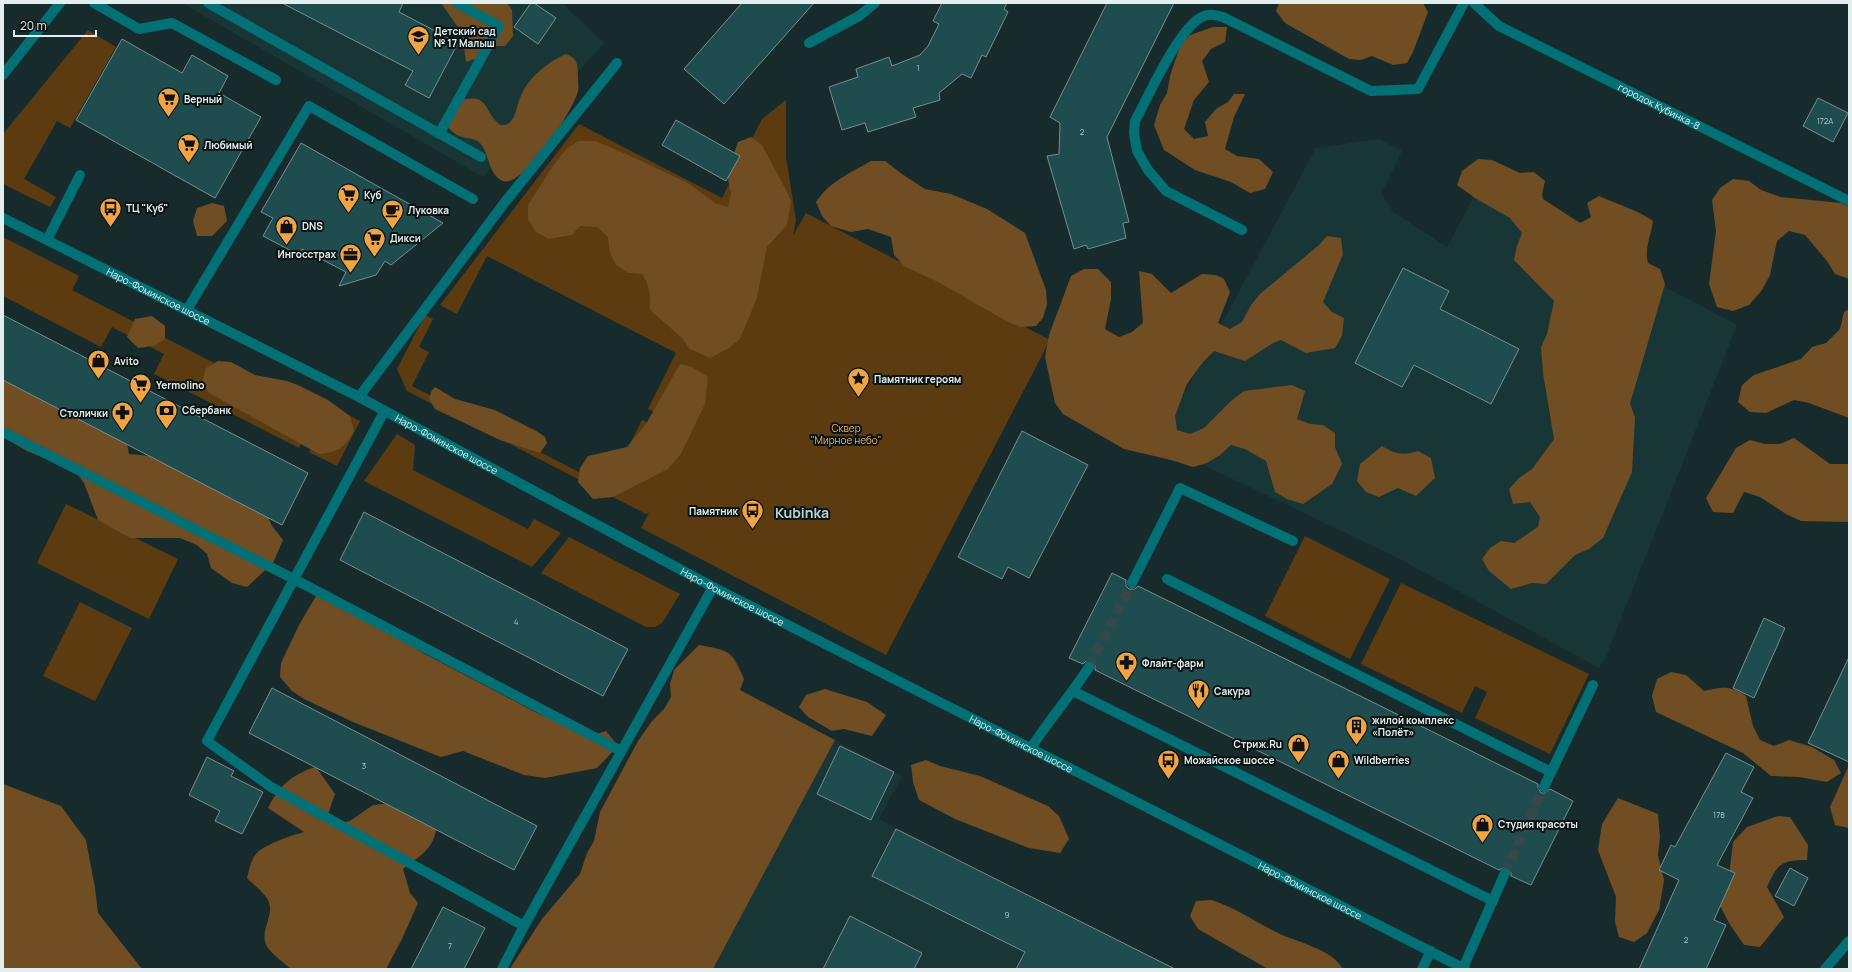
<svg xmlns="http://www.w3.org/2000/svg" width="1852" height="972" font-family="Manrope,sans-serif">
  <rect width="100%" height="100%" fill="#182b2c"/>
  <g fill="#193637">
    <polygon points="182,3 562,3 604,43 483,177"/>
    <polygon points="1379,139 1402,151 1381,194 1393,212 1447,247 1479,188 1737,325 1606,657 1599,668 1398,558 1158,443 1316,148"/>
    <polygon points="835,740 902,776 879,819 1128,951 1118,969 713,969"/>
  </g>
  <g fill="#5c3b11">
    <polygon points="88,30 116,47 70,128 57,121 24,179 56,197 50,207 3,184 3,134"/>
    <polygon points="786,100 786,157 796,220 793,236 806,213 1050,340 886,655 641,528 649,513 646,514 407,391 397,369 425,315 433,319 419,347 429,352 412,386 608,487 642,420 686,442 691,431 648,409 676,353 487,256 457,314 440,305 579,124 722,198 762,119"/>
    <polygon points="3,237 79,276 72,290 300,407 323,402 299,448 154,374 164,354 112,327 101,347 3,296"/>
    <polygon points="333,407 360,421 337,466 309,452"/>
    <polygon points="397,434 415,445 413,470 528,529 534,519 561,533 532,567 364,481"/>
    <polygon points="66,504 178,559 149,619 37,563"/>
    <polygon points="1305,536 1390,579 1350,659 1265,616"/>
    <polygon points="569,537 680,594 662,623 655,627 646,627 541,573"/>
    <polygon points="1401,583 1589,674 1550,754 1475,718 1487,692 1475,686 1462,713 1361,664"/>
    <polygon points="80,602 132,628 95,701 43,676"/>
  </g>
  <g fill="#704d23">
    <polygon points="441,3 507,3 512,10 513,36 505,46 490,46 480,57 466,62 462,33"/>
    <polygon points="1279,3 1423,3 1428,12 1413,52 1407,63 1393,65 1372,56 1361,60 1349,59 1285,23 1276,11"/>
    <polygon points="1213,27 1227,27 1225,42 1211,49 1202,61 1209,82 1194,100 1184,129 1194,139 1208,136 1205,122 1216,109 1228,102 1234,94 1245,94 1234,117 1225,149 1237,156 1259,159 1273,172 1265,189 1250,193 1231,182 1195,170 1164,150 1154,125 1160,105 1167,93 1170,76 1180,46 1190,35"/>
    <path d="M566,54C578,58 578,66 578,78C578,82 579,87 578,91C574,109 523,189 503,181C488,175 490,154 480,143C474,137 464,139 457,135C453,133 449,128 446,125L457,101C490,92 481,108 500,125C504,125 508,125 511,121C516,116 517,105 520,98C527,79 547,62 566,54Z"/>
    <path d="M751,137L762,145L785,188L791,201L787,225L767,247L757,298L740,339L729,348L710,358L690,349L682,338L650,310C650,296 650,285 642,274L628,273L616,265L610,253L608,237L597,227L580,226L572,235L549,239L536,232L528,219V205L553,166L566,149L578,141H595L624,153L688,183L715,203L728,207L731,194L727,174L738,142Z"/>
    <path d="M1478,159L1492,160L1520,173L1534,172L1545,181L1542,195L1543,199L1580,223L1591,217L1587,203L1599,196C1617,204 1637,210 1653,221C1651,237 1644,248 1648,263L1660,269L1665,284L1630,404L1635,417L1632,472L1603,538L1589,549L1575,555L1546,584L1532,583L1511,589L1489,571L1482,559L1490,548L1501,541L1514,543L1538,527L1540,517L1530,502L1513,504L1509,489L1519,478L1532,469L1554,439L1543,373L1541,347L1547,334L1554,301L1514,260L1517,246L1522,233L1510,218L1475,198L1457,185L1462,171Z"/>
    <path d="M871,161H885L902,174L925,189L951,194L987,209L1025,233L1046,290L1047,304L1043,318L1036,326L1021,327L1008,322L938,282L904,266L894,255L891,237L868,229L851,232L831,226L822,216L816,202C829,182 850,173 871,161Z"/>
    <polygon points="1733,179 1749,181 1761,190 1781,197 1841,203 1849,207 1849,279 1835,274 1827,261 1805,235 1789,231 1777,241 1770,275 1762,290 1749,305 1733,311 1717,307 1709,284 1716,231 1712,200 1720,188"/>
    <polygon points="212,203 224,206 227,221 212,236 197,236 193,221 197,208"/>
    <polygon points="1327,236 1341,238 1343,254 1323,302 1332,312 1344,318 1342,336 1335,348 1306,353 1281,340 1273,343 1245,361 1214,351 1203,362 1187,384 1175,416 1177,430 1190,434 1204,428 1231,401 1244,391 1292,385 1305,391 1297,419 1310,424 1323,425 1335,433 1335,447 1342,464 1332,484 1303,504 1287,499 1275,492 1266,461 1245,449 1231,445 1220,455 1207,463 1193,467 1171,460 1124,449 1063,414 1055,403 1045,357 1049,335 1071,276 1084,269 1098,269 1111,282 1111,299 1105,329 1119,337 1132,332 1143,323 1139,271 1152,274 1171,293 1202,274 1216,275 1224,279 1230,292 1218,323 1230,329 1242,322 1251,305 1260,294 1319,245"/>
    <polygon points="1849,309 1849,418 1809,403 1794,400 1766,413 1750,412 1738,402 1742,385 1754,375 1801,359 1812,347 1826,343 1840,329 1844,312"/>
    <polygon points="152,316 165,326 165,339 153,346 138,348 127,337 135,319"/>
    <path d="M218,361L231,362L255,375L287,381L300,386L328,400L350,416L354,431C344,448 339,452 319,454L209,393L202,382L206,368Z"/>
    <polygon points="680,364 692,367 708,377 705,404 681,454 668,469 613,497 593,499 578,482 580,468 588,456 627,447 646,424"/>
    <polygon points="3,372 126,438 129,454 161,457 264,508 272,526 283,540 273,563 247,587 232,583 211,568 207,554 197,545 180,538 130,538 98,520 84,483 75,471 27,451 3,437"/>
    <polygon points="435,387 455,399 495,410 538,432 545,437 547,443 540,453 500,440 435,409 429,399 431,392"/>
    <polygon points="1794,438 1830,464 1849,464 1849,522 1801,521 1786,514 1760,497 1744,492 1733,513 1713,512 1706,498 1736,448 1750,440 1765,444 1780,444"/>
    <path d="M1382,446C1395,454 1403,456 1418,451L1431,458L1435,478L1416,496L1398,488L1379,497L1366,492L1357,481L1360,464Z"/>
    <polygon points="316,596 333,598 423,653 537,713 590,736 606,731 618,746 597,768 545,778 524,775 463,751 441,757 353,722 304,699 292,691 280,677 281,663 299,625"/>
    <path d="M699,645C730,651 731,649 744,679L740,690L835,740L713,969H511V967L542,919L580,874L587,853L594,841L600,812L638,741L652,721L664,709L671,697L670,684L674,670Z"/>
    <path d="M1671,672L1686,675L1704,691C1723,687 1729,685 1746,696L1753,726L1760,740L1774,746L1789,740L1812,747L1834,760L1841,773L1827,782L1799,777L1771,776L1743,753L1656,712L1652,696L1657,679Z"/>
    <polygon points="825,689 867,702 886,715 872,736 844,729 832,731 808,717 799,707 806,695"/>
    <polygon points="926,760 940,766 980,776 1048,806 1059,816 1069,839 1060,853 1029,848 955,819 919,800 913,782 911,765"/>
    <polygon points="1849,765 1849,828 1835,825 1830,807"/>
    <path d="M316,767L335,794L328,814L336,824L350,821L373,805L393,803L437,826C433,850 421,855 403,869L410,893L418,903L402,939L386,969H291C284,963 274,956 268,948C257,932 276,916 268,900C265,894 253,884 247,878C249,870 251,858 258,852C266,844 293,835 304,832L268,808C279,786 292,774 316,767Z"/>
    <polygon points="3,784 61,806 86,840 95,888 98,913 142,969 3,969"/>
    <polygon points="1618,798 1658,814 1660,837 1658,855 1664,880 1659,910 1647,933 1634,942 1619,937 1615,922 1616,897 1598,850 1602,824"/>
    <path d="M1778,816L1790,817L1808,845L1807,860C1781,860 1777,864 1767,887L1784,917L1760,947L1744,945L1729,923L1718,902L1729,876L1733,842L1747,827Z"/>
    <path d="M1212,900C1236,908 1257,923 1280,934C1300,943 1331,949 1343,969H1268L1198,929L1190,916L1196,901Z"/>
  </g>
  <g fill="#1e4c4f" stroke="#788e8f">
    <polygon points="282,3 403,3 399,12 458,43 429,98 405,85 413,71"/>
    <polygon points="531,3 534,3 556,18 538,44 514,27"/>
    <polygon points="742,3 814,3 724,104 684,69"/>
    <polygon points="942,3 1007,3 1004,9 1008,12 986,57 982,55 971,78 962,74 939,93 940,100 913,108 916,117 868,132 865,123 842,130 829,87 858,77 856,69 889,57 892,66 920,55 928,46 939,24 933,21"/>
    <polygon points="1107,3 1174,3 1107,137 1129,222 1123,223 1126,238 1088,249 1086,245 1074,249 1047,156 1059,154 1060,123 1050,117"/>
    <polygon points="122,39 182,73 192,55 228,76 219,93 261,117 215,198 76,120"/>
    <polygon points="1818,98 1848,113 1833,142 1803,126"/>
    <polygon points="676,120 740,156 726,181 662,145"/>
    <polygon points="301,143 443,223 391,265 385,261 376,275 339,286 346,272 302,249 299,255 263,236 273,218 261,212"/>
    <polygon points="1403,268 1449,291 1440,309 1519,349 1491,404 1414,365 1402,387 1355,363"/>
    <polygon points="3,315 308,473 282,525 3,380"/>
    <polygon points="1022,431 1088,465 1029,578 1008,567 1002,579 958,557"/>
    <polygon points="364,512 628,649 603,696 340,560"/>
    <polygon points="1112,573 1126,580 1126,586 1129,589 1135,589 1138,586 1538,784 1538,788 1541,793 1545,793 1550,789 1573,801 1531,885 1511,876 1511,872 1508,867 1504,867 1499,870 1095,670 1095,664 1092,661 1086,661 1083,664 1069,658"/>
    <polygon points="1764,618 1785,628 1754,698 1733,688"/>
    <polygon points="1849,657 1849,762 1808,743"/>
    <polygon points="272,688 537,826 514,870 249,733"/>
    <polygon points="840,746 894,772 871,820 817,794"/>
    <polygon points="1726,753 1754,767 1741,792 1753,798 1717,865 1735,873 1714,920 1726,925 1706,969 1639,969 1679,880 1659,870 1671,845 1675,847"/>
    <polygon points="207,757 234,771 231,776 263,792 242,834 215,821 220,811 189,795"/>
    <polygon points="896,829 1175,969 1016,969 1025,952 872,876"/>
    <polygon points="1790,868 1808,878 1794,906 1775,896"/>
    <polygon points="443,907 485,928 464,969 411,969"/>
    <polygon points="850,916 922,953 914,969 823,969"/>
  </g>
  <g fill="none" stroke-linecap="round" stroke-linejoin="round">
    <g stroke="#364849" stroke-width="10" stroke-dasharray="10 5" stroke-linecap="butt">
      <polyline points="1089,667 1132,583"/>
      <polyline points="1505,873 1544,787"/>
    </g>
    <g stroke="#037075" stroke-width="10">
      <polyline points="94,3 139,29 172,23 276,80"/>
      <polyline points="208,3 481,157"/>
      <path id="s1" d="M1474,3L1499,26L1849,201"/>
      <polyline points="809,43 859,16 875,3"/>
      <polyline points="3,75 60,3"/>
      <polyline points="439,134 499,26 457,3"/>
      <path id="s2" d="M3,218L359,397L713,587L1465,969"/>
      <path d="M1242,230L1166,191L1148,170L1137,151L1134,133L1135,121C1149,95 1177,32 1200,18C1208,13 1215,15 1223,17L1371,91L1418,89L1464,3"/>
      <polyline points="47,240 80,175"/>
      <polyline points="187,310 309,106 473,199"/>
      <polyline points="359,397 505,202 617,63"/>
      <polyline points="384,412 207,741 271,787 524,926 713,587"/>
      <polyline points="3,432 294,579 621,751"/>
      <polyline points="1167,579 1551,772"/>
      <polyline points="1132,583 1180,488 1293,541"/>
      <polyline points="1073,691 1493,901"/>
      <path d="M1031,748C1049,720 1071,695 1089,667"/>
      <polyline points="1544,787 1593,685"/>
      <polyline points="1463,968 1505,873"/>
      <polyline points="502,969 524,926"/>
      <polyline points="1422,969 1431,951"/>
      <polyline points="1825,969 1849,941"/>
    </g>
  </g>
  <defs>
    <symbol id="school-pin" viewBox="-11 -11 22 30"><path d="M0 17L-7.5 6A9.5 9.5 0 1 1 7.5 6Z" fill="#f3a442" stroke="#0a1212"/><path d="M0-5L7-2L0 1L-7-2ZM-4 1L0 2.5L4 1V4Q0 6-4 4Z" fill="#111"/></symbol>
    <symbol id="supermarket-pin" viewBox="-11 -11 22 30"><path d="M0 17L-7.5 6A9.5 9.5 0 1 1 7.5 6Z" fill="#f3a442" stroke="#0a1212"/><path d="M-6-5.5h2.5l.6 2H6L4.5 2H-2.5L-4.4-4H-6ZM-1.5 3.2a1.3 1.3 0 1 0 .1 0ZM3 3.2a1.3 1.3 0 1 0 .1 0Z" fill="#111"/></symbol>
    <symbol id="bus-pin" viewBox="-11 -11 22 30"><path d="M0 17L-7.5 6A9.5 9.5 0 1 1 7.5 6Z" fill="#f3a442" stroke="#0a1212"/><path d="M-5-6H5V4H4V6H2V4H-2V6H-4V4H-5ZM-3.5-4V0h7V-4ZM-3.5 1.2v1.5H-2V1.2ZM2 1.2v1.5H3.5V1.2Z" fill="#111"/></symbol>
    <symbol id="cafe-pin" viewBox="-11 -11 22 30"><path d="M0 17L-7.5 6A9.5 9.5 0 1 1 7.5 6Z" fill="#f3a442" stroke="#0a1212"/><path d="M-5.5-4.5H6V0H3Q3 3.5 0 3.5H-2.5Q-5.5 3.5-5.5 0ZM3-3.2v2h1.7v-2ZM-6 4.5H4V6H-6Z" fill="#111"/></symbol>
    <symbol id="shop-pin" viewBox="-11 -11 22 30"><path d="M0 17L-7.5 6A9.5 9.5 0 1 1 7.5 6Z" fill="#f3a442" stroke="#0a1212"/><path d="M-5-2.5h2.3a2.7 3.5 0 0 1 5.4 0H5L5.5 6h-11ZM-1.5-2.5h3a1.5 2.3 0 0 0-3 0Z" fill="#111"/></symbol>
    <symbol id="office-pin" viewBox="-11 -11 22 30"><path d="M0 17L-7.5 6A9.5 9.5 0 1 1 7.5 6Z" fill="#f3a442" stroke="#0a1212"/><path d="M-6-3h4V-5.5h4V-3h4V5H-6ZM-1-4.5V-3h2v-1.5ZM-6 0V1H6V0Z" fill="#111"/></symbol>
    <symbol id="sight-pin" viewBox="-11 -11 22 30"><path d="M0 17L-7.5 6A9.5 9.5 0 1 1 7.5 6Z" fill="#f3a442" stroke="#0a1212"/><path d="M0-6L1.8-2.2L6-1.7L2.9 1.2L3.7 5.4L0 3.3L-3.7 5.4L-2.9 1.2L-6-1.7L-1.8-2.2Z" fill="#111"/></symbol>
    <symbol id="bank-pin" viewBox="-11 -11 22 30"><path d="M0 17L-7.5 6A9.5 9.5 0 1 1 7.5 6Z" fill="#f3a442" stroke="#0a1212"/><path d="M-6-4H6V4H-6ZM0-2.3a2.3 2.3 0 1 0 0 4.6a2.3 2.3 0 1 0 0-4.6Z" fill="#111"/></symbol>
    <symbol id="pharmacy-pin" viewBox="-11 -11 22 30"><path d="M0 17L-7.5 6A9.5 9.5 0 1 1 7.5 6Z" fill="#f3a442" stroke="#0a1212"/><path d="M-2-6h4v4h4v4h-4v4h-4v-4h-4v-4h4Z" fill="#111"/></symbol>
    <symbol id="restaurant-pin" viewBox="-11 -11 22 30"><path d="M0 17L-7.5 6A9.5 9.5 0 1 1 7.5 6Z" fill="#f3a442" stroke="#0a1212"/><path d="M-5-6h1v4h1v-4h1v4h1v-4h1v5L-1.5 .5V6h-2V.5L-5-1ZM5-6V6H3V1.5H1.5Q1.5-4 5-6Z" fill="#111"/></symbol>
    <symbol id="building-pin" viewBox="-11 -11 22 30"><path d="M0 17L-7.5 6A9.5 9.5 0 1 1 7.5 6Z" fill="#f3a442" stroke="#0a1212"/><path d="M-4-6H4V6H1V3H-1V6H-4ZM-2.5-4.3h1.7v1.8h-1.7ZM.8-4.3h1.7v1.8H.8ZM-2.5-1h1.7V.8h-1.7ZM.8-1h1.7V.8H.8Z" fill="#111"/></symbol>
  </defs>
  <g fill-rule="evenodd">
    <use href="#school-pin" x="406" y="24" width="25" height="34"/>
    <use href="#supermarket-pin" x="156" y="86" width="25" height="34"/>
    <use href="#supermarket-pin" x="176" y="132" width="25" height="34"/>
    <use href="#supermarket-pin" x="336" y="182" width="25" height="34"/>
    <use href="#bus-pin" x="98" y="196" width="25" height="34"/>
    <use href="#cafe-pin" x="380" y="198" width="25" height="34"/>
    <use href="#shop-pin" x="274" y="214" width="25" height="34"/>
    <use href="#supermarket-pin" x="362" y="226" width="25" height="34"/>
    <use href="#office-pin" x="338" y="242" width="25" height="34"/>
    <use href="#shop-pin" x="86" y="348" width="25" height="34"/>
    <use href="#sight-pin" x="846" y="366" width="25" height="34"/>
    <use href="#supermarket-pin" x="128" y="372" width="25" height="34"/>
    <use href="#bank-pin" x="154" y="398" width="25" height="34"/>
    <use href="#pharmacy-pin" x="110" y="400" width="25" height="34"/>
    <use href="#bus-pin" x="740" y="498" width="25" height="34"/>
    <use href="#pharmacy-pin" x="1114" y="650" width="25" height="34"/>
    <use href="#restaurant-pin" x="1186" y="678" width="25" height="34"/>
    <use href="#building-pin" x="1344" y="714" width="25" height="34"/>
    <use href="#shop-pin" x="1286" y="732" width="25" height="34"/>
    <use href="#bus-pin" x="1156" y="748" width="25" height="34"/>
    <use href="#shop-pin" x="1326" y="748" width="25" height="34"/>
    <use href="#shop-pin" x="1470" y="812" width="25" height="34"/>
  </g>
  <g text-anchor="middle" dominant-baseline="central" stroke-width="4" stroke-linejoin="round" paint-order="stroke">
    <g font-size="8" fill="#b2c6c7">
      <text x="918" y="67">1</text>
      <text x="1825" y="120">172А</text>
      <text x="1082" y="131">2</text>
      <text x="516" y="621">4</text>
      <text x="364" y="765">3</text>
      <text x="1719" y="814">178</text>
      <text x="1007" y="914">9</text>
      <text x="1686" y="939">2</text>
      <text x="450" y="945">7</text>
    </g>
    <g font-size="10" font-weight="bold" fill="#e3efef" stroke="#0a1212" text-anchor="start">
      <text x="434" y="31">Детский сад<tspan x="434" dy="12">№ 17 Малыш</tspan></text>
      <text x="184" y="99">Верный</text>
      <text x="204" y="145">Любимый</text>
      <text x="364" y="195">Куб</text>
      <text x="126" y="208">ТЦ "Куб"</text>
      <text x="408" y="210">Луковка</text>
      <text x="302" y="226">DNS</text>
      <text x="390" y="238">Дикси</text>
      <text x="336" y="254" text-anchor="end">Ингосстрах</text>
      <text x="114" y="361">Avito</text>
      <text x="874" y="379">Памятник героям</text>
      <text x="156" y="385">Yermolino</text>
      <text x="182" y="410">Сбербанк</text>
      <text x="108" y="413" text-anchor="end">Столички</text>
      <text x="738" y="511" text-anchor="end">Памятник</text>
      <text x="1142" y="663">Флайт-фарм</text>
      <text x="1214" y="691">Сакура</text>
      <text x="1372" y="720">жилой комплекс<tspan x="1372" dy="12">«Полёт»</tspan></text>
      <text x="1282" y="744" text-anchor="end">Стриж.Ru</text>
      <text x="1184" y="760">Можайское шоссе</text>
      <text x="1354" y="760">Wildberries</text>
      <text x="1498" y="824">Студия красоты</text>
    </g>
    <g font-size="10" fill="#e3efef" stroke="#0a1212">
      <text stroke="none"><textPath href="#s1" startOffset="213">городок Кубинка-8</textPath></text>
      <text stroke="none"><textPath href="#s2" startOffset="174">Наро-Фоминское шоссе</textPath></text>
      <text stroke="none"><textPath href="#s2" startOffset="498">Наро-Фоминское шоссе</textPath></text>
      <text stroke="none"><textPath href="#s2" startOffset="822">Наро-Фоминское шоссе</textPath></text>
      <text stroke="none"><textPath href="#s2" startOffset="1146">Наро-Фоминское шоссе</textPath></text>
      <text stroke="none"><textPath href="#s2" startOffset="1470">Наро-Фоминское шоссе</textPath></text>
    </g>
    <g font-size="10" fill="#f7b365" stroke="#0a1212">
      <text x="846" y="428">Сквер<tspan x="846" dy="12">"Мирное небо"</tspan></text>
    </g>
    <g font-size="14" font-weight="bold" fill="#bcd3d4" stroke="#0a1212">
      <text x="802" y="512">Kubinka</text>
    </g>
  </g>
  <rect width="1852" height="972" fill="none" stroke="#e3efef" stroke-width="8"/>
  <path d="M14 30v6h82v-6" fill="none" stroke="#e3efef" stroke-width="2"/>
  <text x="20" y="30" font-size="12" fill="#e3efef" stroke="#0a1212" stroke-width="3" paint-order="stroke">20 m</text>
</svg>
